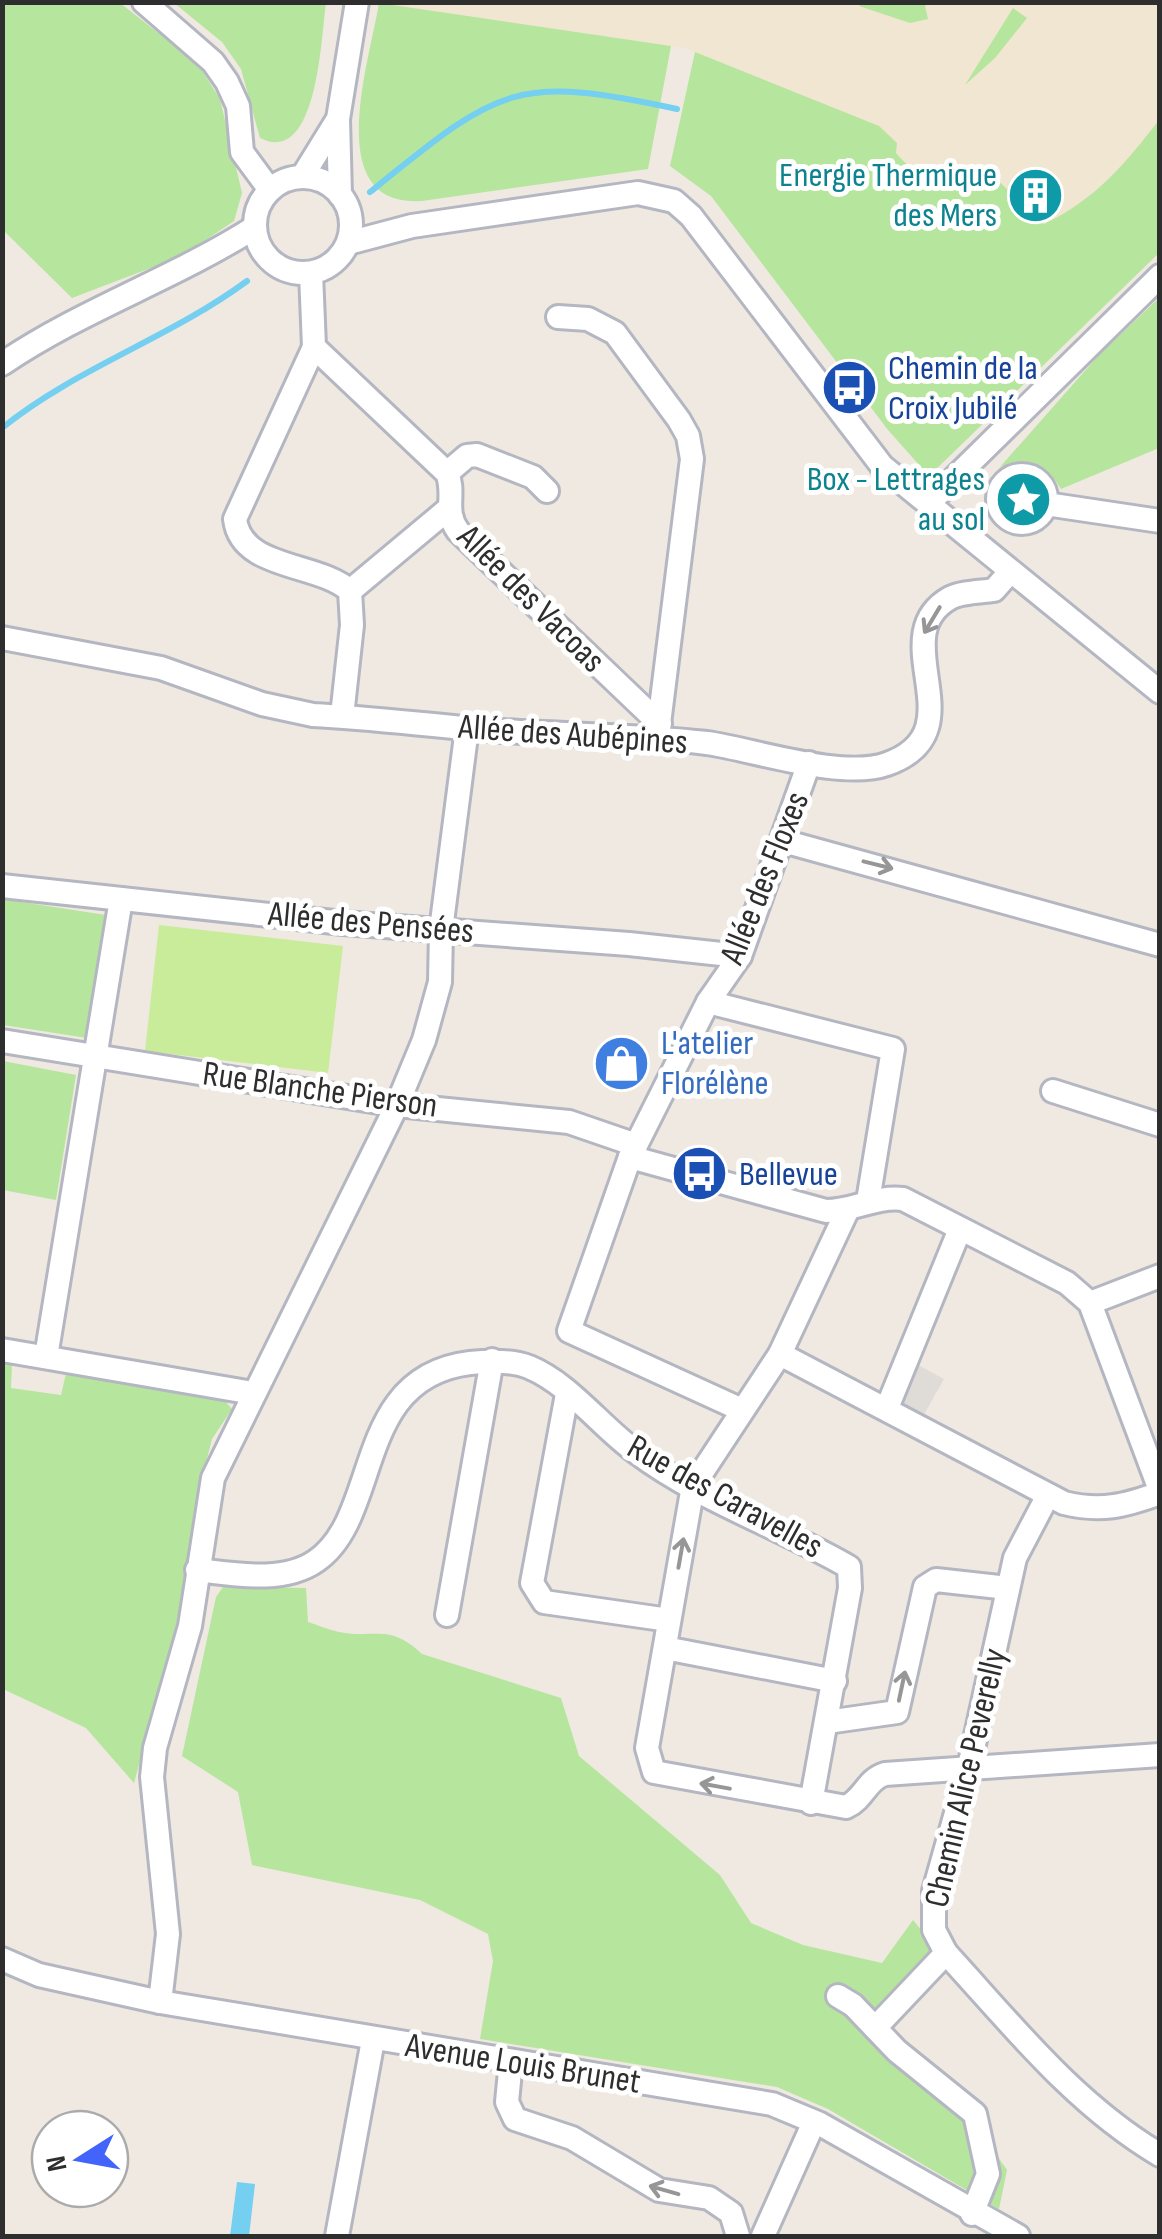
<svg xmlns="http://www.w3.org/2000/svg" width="1162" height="2239" font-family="'Sofia Sans Condensed',sans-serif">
  <rect width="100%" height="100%" fill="#efe9e1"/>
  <polygon fill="#f0e6d1" points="374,3 1159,3 1159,120 1125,165 1084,204 1044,224 990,173 942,181 923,178 844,114 685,48"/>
  <g fill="#b6e59e">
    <polygon points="2,3 120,3 198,64 220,99 242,193 234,221 182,256 72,298 3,230"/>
    <path d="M174,3H326C321,36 318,167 260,138L241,69L222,42Z"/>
    <path d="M379,3L671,46L648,169L422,201C321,208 369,64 379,3Z"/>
    <polygon points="863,3 929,3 925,6 928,19 910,23 859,6"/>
    <polygon points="1013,8 1027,18 995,58 965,85"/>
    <path d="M695,52L879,126L897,143L896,153C924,187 951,179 990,173L1044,224C1095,200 1125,164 1159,120V253L929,476L888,430L711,196L670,166Z"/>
    <path d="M1159,298V448L1061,489C1045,463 1029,455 1000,467L1098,356Z"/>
    <polygon points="2,899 106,915 87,1038 3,1025"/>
    <polygon points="3,1061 76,1075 56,1200 3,1190"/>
    <polygon points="2,1362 12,1364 11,1388 61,1395 67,1369 224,1400 232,1409 212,1439 203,1474 191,1534 188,1584 134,1783 86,1728 3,1689"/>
    <path d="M223,1587L306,1588L308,1622C318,1625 329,1630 339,1632C375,1639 389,1623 422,1654L561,1698L579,1756L720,1875L751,1923L803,1945L882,1963L913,1920L946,1960L890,2025L895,2044L934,2066L1007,2170L999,2209L828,2109L777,2087L480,2039L493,1961L488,1934L420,1900L252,1865L238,1792L182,1756L216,1597Z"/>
  </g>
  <polygon fill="#c9ec9a" points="159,925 343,946 328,1073 145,1051"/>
  <polygon fill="#dfdcd8" points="907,1359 944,1379 918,1425 887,1408"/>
  <polygon fill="#75cff0" points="237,2182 255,2184 249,2236 230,2236"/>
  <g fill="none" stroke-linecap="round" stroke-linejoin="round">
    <g stroke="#75cff0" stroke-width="6">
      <path d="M370,192C498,89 512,73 677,109"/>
      <path d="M2,428C76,368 170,338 247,281"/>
    </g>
    <defs>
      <g id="minor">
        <polyline points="144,2 213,62 227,82 238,106 242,152 270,190"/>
        <polyline points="302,177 336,122"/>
        <circle cx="303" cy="225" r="48"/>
        <polyline points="340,195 338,119 357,2"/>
        <polyline points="348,243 412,226 638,193 674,201 691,216 882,466 1160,692"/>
        <path d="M311,273L314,347L447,473C456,494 443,510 458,531L660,724"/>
        <polyline points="558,317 588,319 615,333 679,420 688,436 692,459 658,732"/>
        <path d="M314,347L235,519C241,570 318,562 350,591L352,625L342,716"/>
        <path d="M2,364C83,309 174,279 255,227"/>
        <polyline points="447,473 467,456 477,455 533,477 547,491"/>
        <circle cx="1022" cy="499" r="24"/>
        <polyline points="928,504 1160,276"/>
        <polyline points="1046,504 1160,521"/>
        <polyline points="350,591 447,510"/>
        <path d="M2,638L161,668L262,704L313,715C377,718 439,727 502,731C570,735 640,735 707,743C755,750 842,780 887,764C980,731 881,637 950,598C961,592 981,592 994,590L1009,573"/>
        <polyline points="783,841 1160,945"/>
        <polyline points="2,886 343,923 629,944 740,956"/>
        <polyline points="708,1002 893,1049 868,1201"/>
        <polyline points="2,1041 397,1105 569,1122 636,1145"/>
        <polyline points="1053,1091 1160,1125"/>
        <path d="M630,1157L826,1211C854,1211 874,1196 903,1199L1067,1283L1090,1303L1160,1490"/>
        <path d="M847,1211L780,1354L693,1486L647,1748L654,1772L846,1807C864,1799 866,1780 885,1774L1160,1755"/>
        <polyline points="1090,1303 1160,1276"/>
        <polyline points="2,1350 253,1393"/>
        <path d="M780,1354L1064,1503C1101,1512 1124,1506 1160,1493"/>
        <polyline points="46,1357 121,899"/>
        <polyline points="567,1394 532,1583 544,1602 669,1620"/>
        <polyline points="887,1408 960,1229"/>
        <polyline points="742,1410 569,1331 630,1157 708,1002 740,956 809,763"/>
        <path d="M1048,1495L1015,1558L969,1767L934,1891V1930L946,1953C1013,2026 1074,2104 1160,2155"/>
        <path d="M197,1570C234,1574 283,1584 316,1561C382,1516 352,1377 470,1363C489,1361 511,1360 529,1367C570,1384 601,1427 636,1452C700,1500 780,1527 849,1567L850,1588L811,1803"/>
        <polyline points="447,1615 492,1360"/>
        <polyline points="665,1648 835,1681"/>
        <polyline points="827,1722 897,1712 925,1587 936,1580 1008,1588"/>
        <polyline points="2,1959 39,1975 160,2002 772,2104 820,2124 1018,2236"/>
        <polyline points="838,1996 853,2005 897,2051 975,2114 988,2174 972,2214"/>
        <polyline points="160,2002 168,1934 152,1777 155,1748 190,1626 213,1478 397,1105 424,1040 440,982 441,930 467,728"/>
        <polyline points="875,2028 946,1953"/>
        <polyline points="511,2061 507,2102 515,2119 572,2138 659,2190 709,2198 731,2213 738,2236"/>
        <polyline points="337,2236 373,2040"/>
        <polyline points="763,2236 814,2122"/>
      </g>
    </defs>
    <use href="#minor" stroke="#b4b7c1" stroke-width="28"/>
    <use href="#minor" stroke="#fff" stroke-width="22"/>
  </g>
  <defs><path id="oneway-shaft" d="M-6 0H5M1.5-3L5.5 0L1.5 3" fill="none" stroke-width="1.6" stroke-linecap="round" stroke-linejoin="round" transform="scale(2.5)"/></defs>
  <g stroke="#969696">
    <use href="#oneway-shaft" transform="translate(932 620) rotate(121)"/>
    <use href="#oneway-shaft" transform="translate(878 865) rotate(14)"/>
    <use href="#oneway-shaft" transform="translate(681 1553) rotate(-80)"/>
    <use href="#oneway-shaft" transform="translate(902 1686) rotate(-78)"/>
    <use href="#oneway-shaft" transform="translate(715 1786) rotate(-170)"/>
    <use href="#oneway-shaft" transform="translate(664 2190) rotate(-164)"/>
  </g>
  <defs>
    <symbol id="building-disc" viewBox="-11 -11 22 22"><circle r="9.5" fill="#0f9aa8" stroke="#fff"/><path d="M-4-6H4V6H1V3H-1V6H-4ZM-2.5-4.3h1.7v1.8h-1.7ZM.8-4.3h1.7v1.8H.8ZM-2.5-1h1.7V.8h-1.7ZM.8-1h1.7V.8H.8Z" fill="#fff"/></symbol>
    <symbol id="bus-disc" viewBox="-11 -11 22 22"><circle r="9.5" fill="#1a4fb4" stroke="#fff"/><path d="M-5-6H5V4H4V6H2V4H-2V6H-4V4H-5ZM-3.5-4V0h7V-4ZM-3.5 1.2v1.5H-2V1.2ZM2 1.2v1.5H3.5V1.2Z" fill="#fff"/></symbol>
    <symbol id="sight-disc" viewBox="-11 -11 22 22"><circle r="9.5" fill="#0f9aa8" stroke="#fff"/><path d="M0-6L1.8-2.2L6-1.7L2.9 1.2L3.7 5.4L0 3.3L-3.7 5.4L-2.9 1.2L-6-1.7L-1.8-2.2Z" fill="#fff"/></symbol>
    <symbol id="shop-disc" viewBox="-11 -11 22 22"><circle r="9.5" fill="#3f7fe0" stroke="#fff"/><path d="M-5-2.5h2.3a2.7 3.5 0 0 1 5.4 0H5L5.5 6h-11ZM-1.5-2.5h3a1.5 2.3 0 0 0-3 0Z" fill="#fff"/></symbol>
  </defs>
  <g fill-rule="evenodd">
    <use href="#building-disc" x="1004" y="164" width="63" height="63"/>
    <use href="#bus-disc" x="818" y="356" width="63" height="63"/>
    <use href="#sight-disc" x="992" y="468" width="63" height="63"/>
    <use href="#shop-disc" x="590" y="1032" width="63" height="63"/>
    <use href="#bus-disc" x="668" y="1142" width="63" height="63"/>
  </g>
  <g text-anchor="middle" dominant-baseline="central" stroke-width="10" stroke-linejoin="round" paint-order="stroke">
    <g font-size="35" fill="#0d838f" stroke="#fff" text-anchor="end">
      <text x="997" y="175">Energie Thermique<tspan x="997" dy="40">des Mers</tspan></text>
      <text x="985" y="479">Box - Lettrages<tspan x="985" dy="40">au sol</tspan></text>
    </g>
    <g font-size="35" fill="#164399" stroke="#fff" text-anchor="start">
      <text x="888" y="368">Chemin de la<tspan x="888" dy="40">Croix Jubilé</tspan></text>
      <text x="739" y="1174">Bellevue</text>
    </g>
    <g font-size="35" fill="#2e2e2e" stroke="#fff">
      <text transform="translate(531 599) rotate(45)">Allée des Vacoas</text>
      <text transform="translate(573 735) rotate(4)">Allée des Aubépines</text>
      <text transform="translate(765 878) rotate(-68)">Allée des Floxes</text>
      <text transform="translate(371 923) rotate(5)">Allée des Pensées</text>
      <text transform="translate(320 1090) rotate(8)">Rue Blanche Pierson</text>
      <text transform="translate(725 1497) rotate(29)">Rue des Caravelles</text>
      <text transform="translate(966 1778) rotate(-77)">Chemin Alice Peverelly</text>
      <text transform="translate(523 2064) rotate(9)">Avenue Louis Brunet</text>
    </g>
    <g font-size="35" fill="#366cbe" stroke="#fff" text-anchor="start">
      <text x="661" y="1043">L'atelier<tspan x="661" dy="40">Florélène</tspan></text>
    </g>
  </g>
  <rect width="1162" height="2239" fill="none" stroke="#2e2e2e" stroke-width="10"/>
  <g transform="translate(80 2159) rotate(259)"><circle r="48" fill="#ffffff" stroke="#ababab" stroke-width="2.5"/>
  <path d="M0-8L18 38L0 25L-18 38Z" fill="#4264fb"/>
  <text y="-15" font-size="28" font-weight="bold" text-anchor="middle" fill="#2e2e2e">N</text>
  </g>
</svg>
